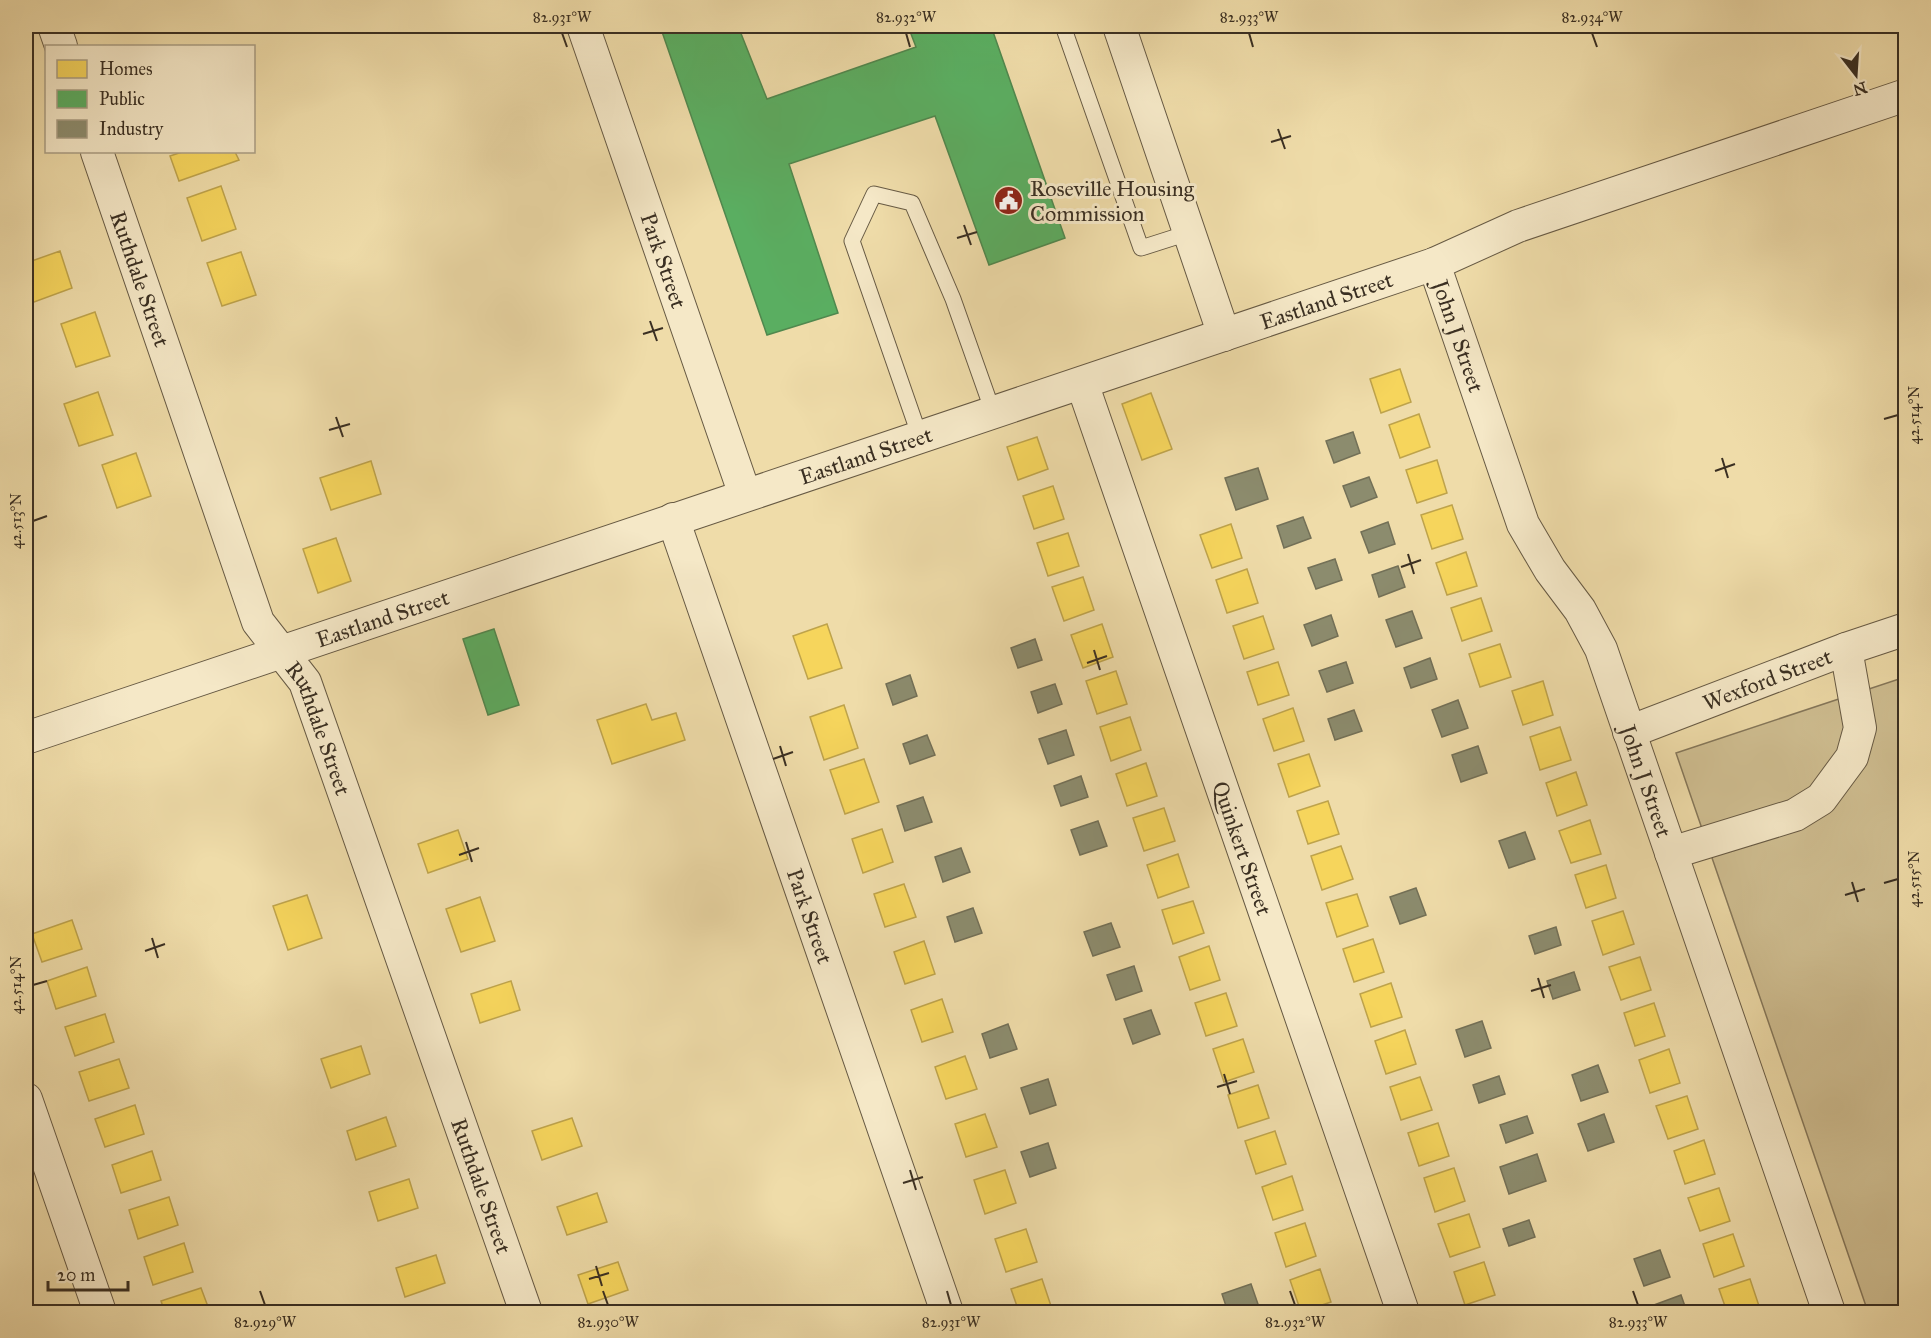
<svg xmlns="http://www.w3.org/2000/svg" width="1931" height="1338" font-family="'IM FELL Great Primer',serif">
  <rect width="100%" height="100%" fill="#efdca9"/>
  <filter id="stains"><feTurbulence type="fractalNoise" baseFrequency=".00333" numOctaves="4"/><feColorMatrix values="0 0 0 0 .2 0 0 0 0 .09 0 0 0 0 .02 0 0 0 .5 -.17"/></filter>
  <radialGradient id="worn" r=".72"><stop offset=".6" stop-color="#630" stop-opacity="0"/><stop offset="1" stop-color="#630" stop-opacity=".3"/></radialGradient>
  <polygon fill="#d0bf92" stroke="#85775a" stroke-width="1.5" points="1905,677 1905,1312 1868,1312 1676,753"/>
  <g fill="#f6d55c" stroke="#bea34b" stroke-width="1.5">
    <polygon points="182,152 235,152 239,160 179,181 170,156"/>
    <polygon points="221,186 236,229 202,241 187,198"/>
    <polygon points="60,251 72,288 26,305 26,263"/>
    <polygon points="241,252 256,295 222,306 207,263"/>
    <polygon points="95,312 110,356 76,367 61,324"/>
    <polygon points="1400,369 1411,402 1381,413 1370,379"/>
    <polygon points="98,392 113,435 79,446 64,404"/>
    <polygon points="1151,393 1172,449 1142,460 1122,404"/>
    <polygon points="1419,414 1430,447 1400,458 1389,425"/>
    <polygon points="1037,437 1048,469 1018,480 1007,447"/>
    <polygon points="136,453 151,496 117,508 102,465"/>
    <polygon points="1437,460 1447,493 1417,503 1406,470"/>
    <polygon points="371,461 381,494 331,510 320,478"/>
    <polygon points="1053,486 1064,519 1034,529 1023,496"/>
    <polygon points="1452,505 1463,539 1432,549 1421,515"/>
    <polygon points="1231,524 1242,558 1212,568 1200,535"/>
    <polygon points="1068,533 1079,566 1048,576 1037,543"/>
    <polygon points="336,538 351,581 318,593 303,549"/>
    <polygon points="1466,552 1477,586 1447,595 1436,563"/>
    <polygon points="1247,569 1258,603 1227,613 1216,580"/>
    <polygon points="1083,577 1094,610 1064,621 1052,587"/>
    <polygon points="1481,598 1492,631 1462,641 1451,608"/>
    <polygon points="1263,616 1274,649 1244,659 1233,626"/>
    <polygon points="827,624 842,668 808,679 793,636"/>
    <polygon points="1102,624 1113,657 1083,668 1071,635"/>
    <polygon points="1500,644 1511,677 1480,687 1469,654"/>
    <polygon points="1278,662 1289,695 1258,705 1247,672"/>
    <polygon points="1116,671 1127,704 1097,714 1086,681"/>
    <polygon points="1543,681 1553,715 1523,725 1512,691"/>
    <polygon points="646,704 652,720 676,713 685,740 612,764 597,720"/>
    <polygon points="844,705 858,748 824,760 810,717"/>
    <polygon points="1293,708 1304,741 1274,751 1263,719"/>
    <polygon points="1130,717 1141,750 1111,761 1100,727"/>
    <polygon points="1560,727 1571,760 1540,770 1530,737"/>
    <polygon points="1309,754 1320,786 1289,797 1278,764"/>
    <polygon points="864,759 879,802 845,814 830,770"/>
    <polygon points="1146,763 1157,796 1127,806 1116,774"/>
    <polygon points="1576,772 1587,805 1557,816 1546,783"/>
    <polygon points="1328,801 1339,834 1308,844 1297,811"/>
    <polygon points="1164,808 1175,841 1144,851 1133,818"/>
    <polygon points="1590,820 1601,854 1571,863 1559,831"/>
    <polygon points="882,829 893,862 863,873 852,839"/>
    <polygon points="458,830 468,859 428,873 418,844"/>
    <polygon points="1341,846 1353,879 1322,890 1311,856"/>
    <polygon points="1178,854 1189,887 1158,898 1147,865"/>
    <polygon points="1606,865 1616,898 1586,908 1575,875"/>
    <polygon points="904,884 916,917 885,927 874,894"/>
    <polygon points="1357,894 1368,926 1337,937 1326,903"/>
    <polygon points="307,895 322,938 288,950 273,906"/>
    <polygon points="480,897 495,941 461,952 446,909"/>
    <polygon points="1193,901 1204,933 1173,944 1162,910"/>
    <polygon points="1623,911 1634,944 1603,955 1592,921"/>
    <polygon points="72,920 82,949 42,962 32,934"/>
    <polygon points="1373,939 1384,972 1354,982 1343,949"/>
    <polygon points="924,941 935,974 905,984 894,952"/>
    <polygon points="1209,946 1220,980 1190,990 1179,957"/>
    <polygon points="1640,957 1651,990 1621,1000 1609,967"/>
    <polygon points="87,967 96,996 56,1009 47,981"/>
    <polygon points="511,981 520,1010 480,1023 471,994"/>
    <polygon points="1391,983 1402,1017 1371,1027 1360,994"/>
    <polygon points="1226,993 1237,1026 1206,1036 1195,1003"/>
    <polygon points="942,999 953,1032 922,1042 911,1010"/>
    <polygon points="1654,1003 1665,1036 1635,1046 1624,1013"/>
    <polygon points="105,1014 114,1042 75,1056 65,1027"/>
    <polygon points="1405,1030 1416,1064 1386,1074 1375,1041"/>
    <polygon points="1243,1039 1254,1072 1224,1082 1213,1049"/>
    <polygon points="361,1046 370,1074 331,1088 321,1059"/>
    <polygon points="1669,1049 1680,1083 1650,1093 1639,1060"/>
    <polygon points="965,1056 977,1089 946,1099 935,1067"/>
    <polygon points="119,1059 129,1088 89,1101 79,1072"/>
    <polygon points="1420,1077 1432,1110 1401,1120 1390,1087"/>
    <polygon points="1258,1085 1269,1118 1238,1128 1228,1095"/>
    <polygon points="1687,1096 1698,1129 1668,1139 1656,1106"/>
    <polygon points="135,1105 144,1134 105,1147 95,1119"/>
    <polygon points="985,1114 997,1147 966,1157 955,1124"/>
    <polygon points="386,1117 396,1146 356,1160 347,1131"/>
    <polygon points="572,1118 582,1146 542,1160 532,1131"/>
    <polygon points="1438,1123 1449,1156 1419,1166 1408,1133"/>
    <polygon points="1275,1131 1286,1164 1256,1174 1245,1141"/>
    <polygon points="1704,1140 1715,1174 1685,1184 1674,1151"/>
    <polygon points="152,1151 161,1180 121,1193 112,1165"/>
    <polygon points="1454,1168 1465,1201 1435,1212 1424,1178"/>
    <polygon points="1005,1170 1016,1203 985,1214 974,1180"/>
    <polygon points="1292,1176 1303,1210 1273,1220 1262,1187"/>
    <polygon points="409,1179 418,1208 378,1221 369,1192"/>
    <polygon points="1719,1188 1730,1221 1700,1231 1688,1198"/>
    <polygon points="597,1193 607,1222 567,1235 557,1207"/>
    <polygon points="169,1197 178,1225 138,1239 129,1210"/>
    <polygon points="1469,1214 1480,1247 1450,1257 1438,1224"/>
    <polygon points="1305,1223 1316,1256 1286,1267 1275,1233"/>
    <polygon points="1026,1229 1037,1262 1006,1272 995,1239"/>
    <polygon points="1733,1234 1744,1266 1714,1277 1703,1244"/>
    <polygon points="184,1243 193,1272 153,1285 144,1257"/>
    <polygon points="436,1255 445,1283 405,1297 396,1268"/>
    <polygon points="618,1262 628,1290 588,1304 578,1275"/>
    <polygon points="1484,1262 1495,1295 1465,1305 1454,1272"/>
    <polygon points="1320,1269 1331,1302 1301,1312 1290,1280"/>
    <polygon points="1042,1279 1053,1312 1019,1312 1011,1289"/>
    <polygon points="1750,1279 1761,1312 1727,1312 1719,1289"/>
    <polygon points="201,1288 210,1312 165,1312 161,1301"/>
  </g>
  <g fill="#5aae61" stroke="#50884e" stroke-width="1.5">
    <polygon points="660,26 738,26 767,99 916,47 908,26 991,26 1065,238 989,265 935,116 789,164 838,313 767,335"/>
    <polygon points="494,629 519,705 488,715 463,639"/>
  </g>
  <g fill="#8c8c6e" stroke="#737057" stroke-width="1.5">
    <polygon points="1353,432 1360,453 1334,463 1326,441"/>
    <polygon points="1258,468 1268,499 1236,510 1225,478"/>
    <polygon points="1369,477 1377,497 1351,507 1343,486"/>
    <polygon points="1303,517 1311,538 1284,548 1277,526"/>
    <polygon points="1388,522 1395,544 1369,553 1361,532"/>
    <polygon points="1335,559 1342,580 1316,589 1308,568"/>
    <polygon points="1398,566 1405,587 1379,597 1372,575"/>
    <polygon points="1412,611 1422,638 1396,647 1386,620"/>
    <polygon points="1331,615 1338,636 1312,646 1304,625"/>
    <polygon points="1035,639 1042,660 1018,668 1011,648"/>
    <polygon points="1430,658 1437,679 1411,688 1404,668"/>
    <polygon points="1346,662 1353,683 1327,692 1319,671"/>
    <polygon points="910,675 917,696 893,705 886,684"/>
    <polygon points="1055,684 1062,704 1038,713 1031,692"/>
    <polygon points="1458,700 1468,728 1442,737 1432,710"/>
    <polygon points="1354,710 1362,731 1335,740 1328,719"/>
    <polygon points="1066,730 1074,755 1048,764 1039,739"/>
    <polygon points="927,735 935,755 910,764 903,744"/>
    <polygon points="1478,746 1487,773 1461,782 1452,755"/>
    <polygon points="1081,776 1088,797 1061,806 1054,786"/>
    <polygon points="923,797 932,822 905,831 897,806"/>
    <polygon points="1098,821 1107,846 1080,855 1071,830"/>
    <polygon points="1525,832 1535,859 1509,868 1499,841"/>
    <polygon points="961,848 970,872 943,882 935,857"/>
    <polygon points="1416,888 1426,915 1400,924 1390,897"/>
    <polygon points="973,908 982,933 955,942 947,917"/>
    <polygon points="1111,923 1120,947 1093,956 1084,932"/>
    <polygon points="1556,927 1561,945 1535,954 1529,936"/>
    <polygon points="1134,966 1142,991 1116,1000 1107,975"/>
    <polygon points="1574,972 1580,990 1553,999 1547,981"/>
    <polygon points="1151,1010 1160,1034 1133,1044 1124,1019"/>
    <polygon points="1482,1021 1491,1048 1465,1057 1456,1030"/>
    <polygon points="1008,1024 1017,1049 990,1058 982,1034"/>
    <polygon points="1598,1065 1608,1092 1581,1101 1572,1075"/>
    <polygon points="1499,1076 1505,1094 1479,1103 1473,1085"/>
    <polygon points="1048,1079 1056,1105 1030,1114 1021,1088"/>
    <polygon points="1604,1114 1614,1142 1588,1151 1578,1124"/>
    <polygon points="1527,1116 1533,1133 1506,1143 1500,1125"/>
    <polygon points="1048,1143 1056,1168 1030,1177 1021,1152"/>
    <polygon points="1537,1154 1546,1181 1509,1194 1500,1167"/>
    <polygon points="1529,1220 1535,1237 1509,1246 1503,1229"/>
    <polygon points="1660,1250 1670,1277 1644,1286 1634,1259"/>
    <polygon points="1251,1284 1260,1310 1252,1312 1228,1312 1222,1294"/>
    <polygon points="1681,1295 1687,1312 1657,1312 1654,1305"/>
  </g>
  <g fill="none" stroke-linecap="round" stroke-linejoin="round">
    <defs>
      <g id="lane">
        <polyline points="1063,26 1141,248 1188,233"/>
        <polyline points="920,437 852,241 874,194 912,203 953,299 993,412"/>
      </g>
      <g id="street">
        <polyline points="54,26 61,46"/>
        <path id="s1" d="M583,26L745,495"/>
        <polyline points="1119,26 1224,335"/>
        <path id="s2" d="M97,152L258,622L305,682L526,1312"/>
        <path id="s3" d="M1434,264L1523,524L1550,570L1580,610L1601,649L1829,1312"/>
        <path id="s4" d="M1082,383L1403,1312"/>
        <path id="s5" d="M673,519L947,1312"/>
        <path id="s6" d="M1629,732L1846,649L1906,629"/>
        <path id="s7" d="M26,738L1434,264L1518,226L1906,95"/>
        <polyline points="1671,853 1795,815 1821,799 1852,757 1860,728 1846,649"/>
        <polyline points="26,1099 100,1312"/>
      </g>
    </defs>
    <use href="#lane" stroke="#675a44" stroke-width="17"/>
    <use href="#street" stroke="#675a44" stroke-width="34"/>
    <use href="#lane" stroke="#f5e8c7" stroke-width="15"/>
    <use href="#street" stroke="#f5e8c7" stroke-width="32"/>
  </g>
  <path fill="none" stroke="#3a2f22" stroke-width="2" d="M562,33L567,47M906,33L910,47M1249,33L1253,47M1592,33L1597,47M1278,129L1285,149M1271,142L1291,136M964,225L971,245M957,238L977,232M650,321L657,341M643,334L663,328M336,417L343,437M1884,419L1898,415M329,430L350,424M1722,458L1728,478M1715,471L1735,464M33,521L47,516M1408,554L1414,574M1401,567L1421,560M1094,650L1100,670M1087,663L1107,656M780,746L786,766M773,759L793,752M466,842L472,862M459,855L479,848M1852,882L1858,902M1884,883L1898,879M1845,895L1865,889M152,938L158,958M145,951L165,944M1538,978L1544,998M33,985L47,981M1531,991L1551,985M1224,1074L1230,1094M1217,1087L1237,1081M910,1170L916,1190M903,1183L923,1177M596,1266L602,1286M589,1279L609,1273M260,1291L265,1305M603,1291L608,1305M947,1291L951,1305M1290,1291L1295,1305M1633,1291L1638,1305"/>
  <defs>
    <symbol id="civic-disc" viewBox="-11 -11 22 22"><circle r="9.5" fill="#8f2418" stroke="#f5e8c7"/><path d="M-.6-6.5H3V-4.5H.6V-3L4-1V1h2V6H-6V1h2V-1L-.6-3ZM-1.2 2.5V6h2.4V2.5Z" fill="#fff"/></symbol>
  </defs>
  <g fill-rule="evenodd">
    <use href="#civic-disc" x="992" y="184" width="33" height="33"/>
  </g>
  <g text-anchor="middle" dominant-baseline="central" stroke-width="6" stroke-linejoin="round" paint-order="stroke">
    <g font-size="22" fill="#3a2f22" stroke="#f5e8c7" text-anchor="start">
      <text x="1030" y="188">Roseville Housing<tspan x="1030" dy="25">Commission</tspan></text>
    </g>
    <g font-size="22" fill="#3a2f22" stroke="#f5e8c7">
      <text stroke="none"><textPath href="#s1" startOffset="248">Park Street</textPath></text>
      <text stroke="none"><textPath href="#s2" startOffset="134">Ruthdale Street</textPath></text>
      <text stroke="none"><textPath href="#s7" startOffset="1372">Eastland Street</textPath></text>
      <text stroke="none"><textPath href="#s3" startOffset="76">John J Street</textPath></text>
      <text stroke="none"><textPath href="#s7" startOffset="886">Eastland Street</textPath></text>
      <text stroke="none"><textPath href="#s7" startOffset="376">Eastland Street</textPath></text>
      <text stroke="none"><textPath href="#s6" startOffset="148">Wexford Street</textPath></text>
      <text stroke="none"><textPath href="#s2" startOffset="621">Ruthdale Street</textPath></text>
      <text stroke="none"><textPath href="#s3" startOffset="562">John J Street</textPath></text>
      <text stroke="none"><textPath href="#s4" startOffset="492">Quinkert Street</textPath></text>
      <text stroke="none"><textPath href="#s5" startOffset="420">Park Street</textPath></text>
      <text stroke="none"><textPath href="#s2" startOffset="1107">Ruthdale Street</textPath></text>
    </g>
  </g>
  <rect width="1931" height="1338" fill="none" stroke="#efdca9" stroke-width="66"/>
  <rect x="45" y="45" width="210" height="108" fill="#f5e8c7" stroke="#aa9e85" stroke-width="1.5"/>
  <rect x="57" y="60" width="30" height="18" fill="#f6d55c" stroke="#aa9e85" stroke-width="1.5"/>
  <text x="99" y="75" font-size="18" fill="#3a2f22">Homes</text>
  <rect x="57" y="90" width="30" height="18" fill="#5aae61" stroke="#aa9e85" stroke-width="1.5"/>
  <text x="99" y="105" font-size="18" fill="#3a2f22">Public</text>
  <rect x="57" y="120" width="30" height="18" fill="#8c8c6e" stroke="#aa9e85" stroke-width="1.5"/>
  <text x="99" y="135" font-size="18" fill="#3a2f22">Industry</text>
  <g transform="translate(1856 75) rotate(163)" stroke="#f5e8c7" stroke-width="4.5" paint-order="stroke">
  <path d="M0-4.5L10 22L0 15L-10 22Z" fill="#3a2f22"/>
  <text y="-9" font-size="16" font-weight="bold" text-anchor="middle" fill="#3a2f22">N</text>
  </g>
  <path d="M48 1281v9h80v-9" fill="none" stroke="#3a2f22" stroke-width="3"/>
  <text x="57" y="1281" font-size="18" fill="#3a2f22" stroke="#f5e8c7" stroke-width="4.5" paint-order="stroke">20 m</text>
  <rect x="33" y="33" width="1865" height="1272" fill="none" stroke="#3a2f22" stroke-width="2"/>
  <g font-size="15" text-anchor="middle" fill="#3a2f22">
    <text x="562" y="22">82.931°W</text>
    <text x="906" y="22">82.932°W</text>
    <text x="1249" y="22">82.933°W</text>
    <text x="1592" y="22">82.934°W</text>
    <text transform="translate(1914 415) rotate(-90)" y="5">42.514°N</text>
    <text transform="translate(16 521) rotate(-90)" y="5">42.513°N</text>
    <text transform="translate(1914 879) rotate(-90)" y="5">42.515°N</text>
    <text transform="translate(16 985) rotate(-90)" y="5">42.514°N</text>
    <text x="265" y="1327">82.929°W</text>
    <text x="608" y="1327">82.930°W</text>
    <text x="951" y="1327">82.931°W</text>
    <text x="1295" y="1327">82.932°W</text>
    <text x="1638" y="1327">82.933°W</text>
  </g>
  <rect width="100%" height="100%" filter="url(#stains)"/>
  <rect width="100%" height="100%" fill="url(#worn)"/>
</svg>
